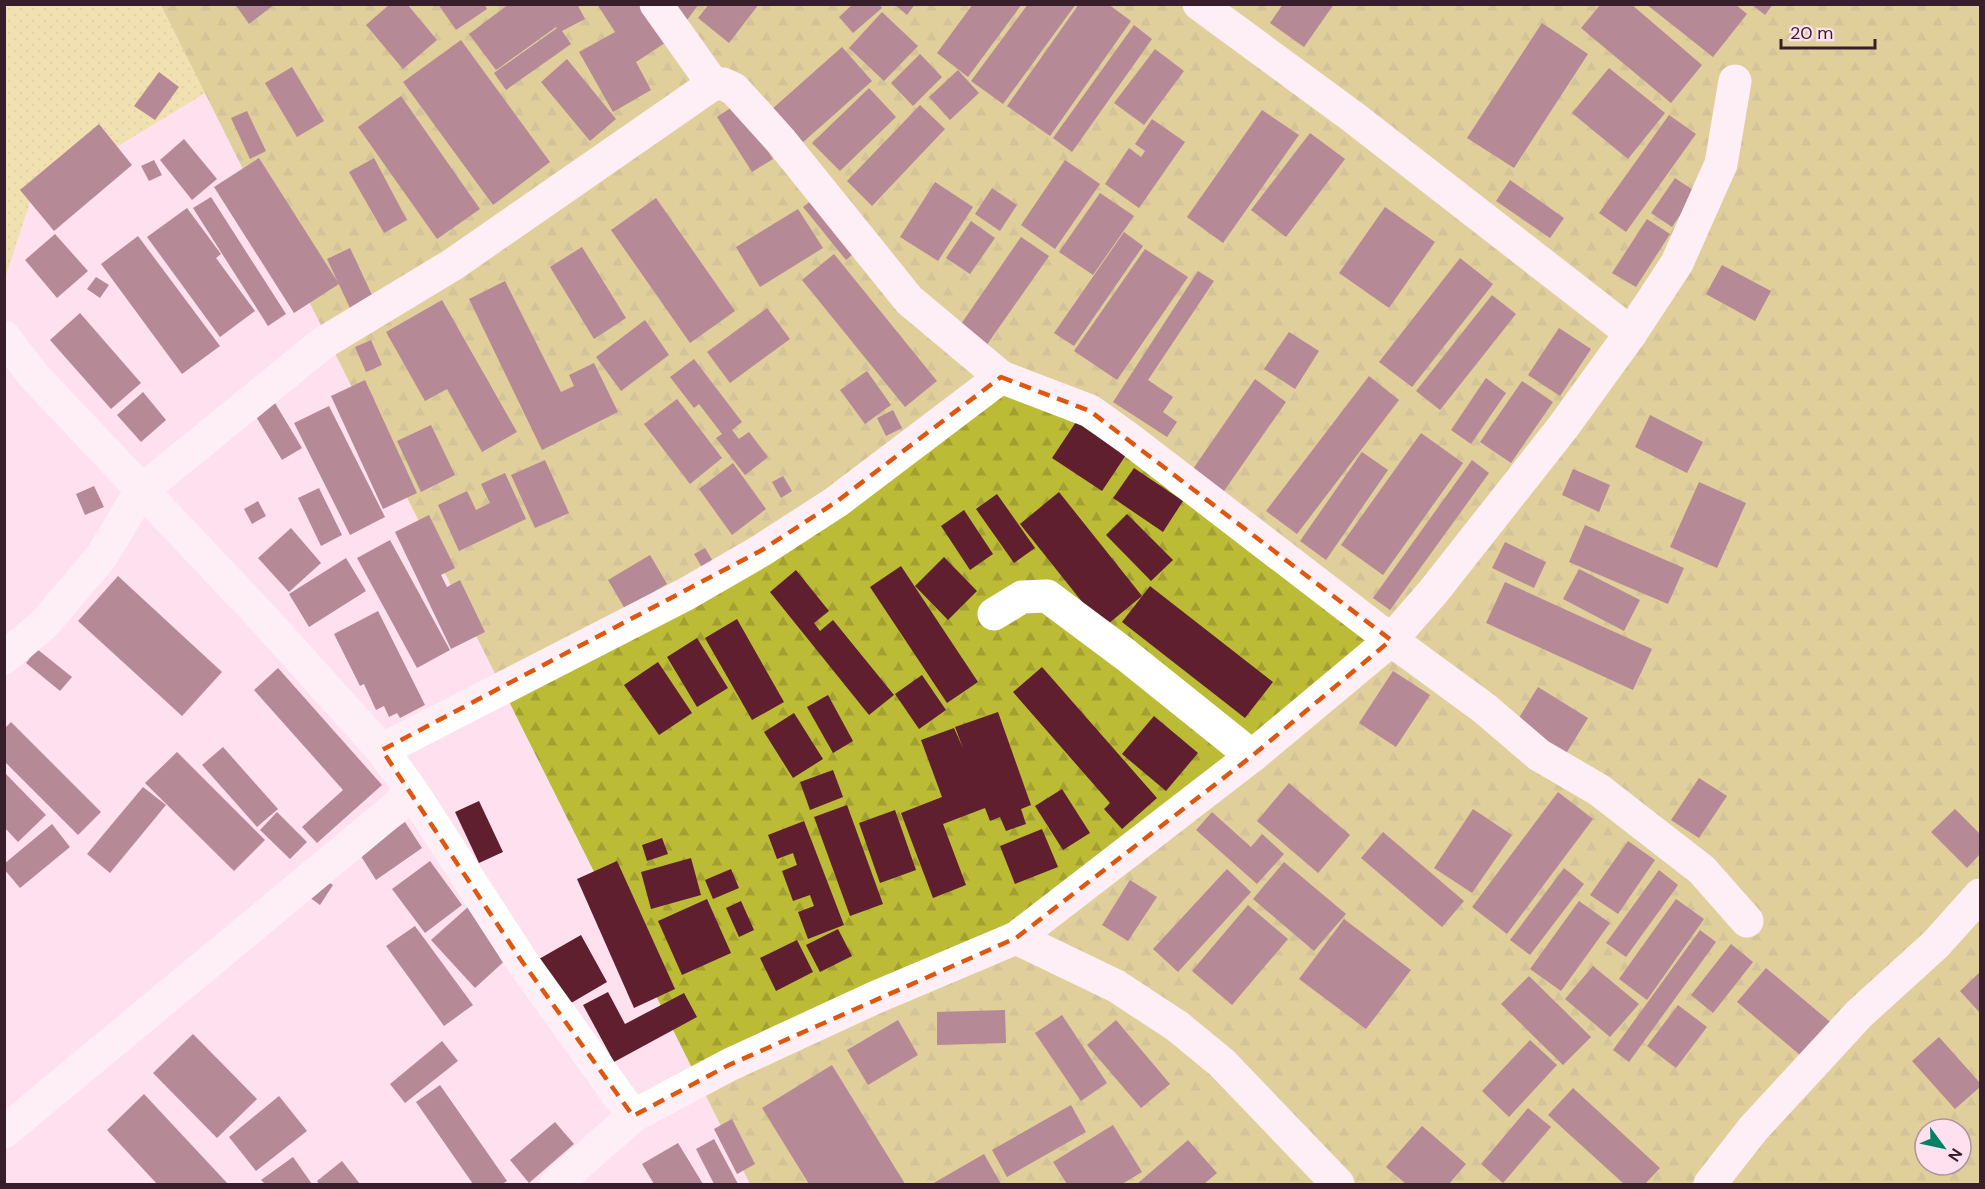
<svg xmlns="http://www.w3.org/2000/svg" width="1985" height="1189" font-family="'DM Sans',sans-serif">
  <defs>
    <pattern id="grass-dots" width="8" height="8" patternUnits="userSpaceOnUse" patternTransform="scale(1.5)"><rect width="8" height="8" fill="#e3e367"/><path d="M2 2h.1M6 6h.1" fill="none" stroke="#c4c25a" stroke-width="1.8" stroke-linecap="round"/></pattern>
    <pattern id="forest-firs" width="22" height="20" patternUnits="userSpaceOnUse" patternTransform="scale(1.5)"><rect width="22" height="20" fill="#bcbb36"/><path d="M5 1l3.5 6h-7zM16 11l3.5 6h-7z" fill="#a2a030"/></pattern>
  </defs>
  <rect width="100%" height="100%" fill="#fee0ee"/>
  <polygon fill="url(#grass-dots)" points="5,5 172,5 220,84 31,199 5,278"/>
  <path fill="url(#forest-firs)" fill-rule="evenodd" d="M161,5H1980V1184H750ZM1925,1129H1961V1165H1925Z"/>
  <g fill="#5f1f2e">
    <polygon points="235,4 275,4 249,24"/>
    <polygon points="390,4 407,4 437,40 403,69 366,25"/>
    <polygon points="438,4 484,4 487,9 456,30"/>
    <polygon points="509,4 577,4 585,19 562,31 571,44 506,90 494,73 557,28 556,27 496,70 469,34"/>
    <polygon points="597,4 644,4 668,41 636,62 651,90 613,112 579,52 615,32"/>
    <polygon points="668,4 699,4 687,20"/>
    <polygon points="709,4 759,4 729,43 698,18"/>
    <polygon points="853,4 879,4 882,8 853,33 839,17"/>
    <polygon points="894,4 915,4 907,15"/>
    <polygon points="973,4 1022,4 968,77 937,53"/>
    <polygon points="1028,4 1076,4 1003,104 971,81"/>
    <polygon points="1079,4 1108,4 1131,21 1050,136 1007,106"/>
    <polygon points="1283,4 1334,4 1304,47 1270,23"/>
    <polygon points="1601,4 1631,4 1702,65 1671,103 1581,28"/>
    <polygon points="1646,4 1735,4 1747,14 1713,57"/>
    <polygon points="1751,4 1773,4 1765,15"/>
    <polygon points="882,12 918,46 884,81 849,48"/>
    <polygon points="1542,23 1588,54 1514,168 1467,138"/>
    <polygon points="1134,25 1152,39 1072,152 1053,138"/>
    <polygon points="461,40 550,162 493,205 403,82"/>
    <polygon points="842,47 872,81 801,144 771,110"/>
    <polygon points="1155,49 1184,71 1144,125 1114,103"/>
    <polygon points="920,54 942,77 913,106 891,83"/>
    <polygon points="567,59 616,119 590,141 541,82"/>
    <polygon points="292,67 324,121 297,137 265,83"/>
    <polygon points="1609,68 1665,113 1628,159 1572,113"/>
    <polygon points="958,70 979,93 950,120 929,97"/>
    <polygon points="159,72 179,87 155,120 134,106"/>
    <polygon points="869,88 896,117 840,171 812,143"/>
    <polygon points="401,96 480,209 437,239 358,127"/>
    <polygon points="738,103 773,159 752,172 717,117"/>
    <polygon points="920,105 945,129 872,206 847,181"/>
    <polygon points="1262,110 1299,135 1223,243 1187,217"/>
    <polygon points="247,111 266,151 250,159 231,118"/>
    <polygon points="1669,115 1696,134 1626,232 1599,213"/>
    <polygon points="1152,119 1185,142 1139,208 1105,184 1129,148 1141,157 1145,151 1135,144"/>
    <polygon points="99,124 132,165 54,231 20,190"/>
    <polygon points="1310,133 1345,159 1286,237 1251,210"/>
    <polygon points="184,139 217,179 192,200 160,160"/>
    <polygon points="259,158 339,284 294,313 214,187"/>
    <polygon points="374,158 407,220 384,233 349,172"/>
    <polygon points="154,160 162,175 149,181 141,166"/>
    <polygon points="1065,160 1100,184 1055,249 1021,225"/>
    <polygon points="1675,178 1696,192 1672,227 1651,213"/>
    <polygon points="1510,180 1564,218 1550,238 1496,201"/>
    <polygon points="935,182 973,207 938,261 900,237"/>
    <polygon points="992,188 1017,205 1000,231 975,214"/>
    <polygon points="1100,193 1134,216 1093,275 1059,252"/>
    <polygon points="817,196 859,249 846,260 803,207"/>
    <polygon points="211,197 286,314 268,326 193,208"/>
    <polygon points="656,198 735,311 690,343 611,230"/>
    <polygon points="1385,207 1435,242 1389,308 1339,273"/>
    <polygon points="187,208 221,254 216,258 255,311 220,337 147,237"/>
    <polygon points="798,209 823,248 760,287 736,247"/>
    <polygon points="1647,219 1670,234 1636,287 1612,273"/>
    <polygon points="971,221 995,238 970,274 946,258"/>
    <polygon points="1124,232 1143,246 1074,346 1054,333"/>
    <polygon points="55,234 88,271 57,298 25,260"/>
    <polygon points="138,236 220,346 182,374 101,264"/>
    <polygon points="1021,237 1049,256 986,346 959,327"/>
    <polygon points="582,247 626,318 594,339 550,267"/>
    <polygon points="350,248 373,297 350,308 327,259"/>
    <polygon points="1145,249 1188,277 1117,380 1074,351"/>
    <polygon points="834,254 937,381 905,407 802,280"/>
    <polygon points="1460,258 1493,284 1412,387 1379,362"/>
    <polygon points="1722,265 1771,291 1755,321 1706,294"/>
    <polygon points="1198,271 1214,281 1148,380 1173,397 1163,412 1177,422 1167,437 1113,402"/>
    <polygon points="96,277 109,285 100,298 87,289"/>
    <polygon points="505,281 561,392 574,386 569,375 594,363 618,412 542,450 469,299"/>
    <polygon points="1492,295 1516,314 1440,410 1416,391"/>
    <polygon points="442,300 517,432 482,452 447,389 425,401 386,332"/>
    <polygon points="767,308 790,339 730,383 707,352"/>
    <polygon points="80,313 141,383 111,409 50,340"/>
    <polygon points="645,320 669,355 621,391 596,357"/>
    <polygon points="1559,328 1591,349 1560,396 1528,375"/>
    <polygon points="1289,332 1319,351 1295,389 1264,369"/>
    <polygon points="371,340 382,365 366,372 355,347"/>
    <polygon points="694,359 742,422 732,430 739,439 749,432 768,457 745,475 716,438 722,434 699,404 694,408 670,377"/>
    <polygon points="867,371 891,405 865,424 840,390"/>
    <polygon points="1369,376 1399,400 1297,534 1266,511"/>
    <polygon points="1486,378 1506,393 1471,444 1451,430"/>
    <polygon points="1255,379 1286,402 1224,491 1193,469"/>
    <polygon points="365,380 417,493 383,509 331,396"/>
    <polygon points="1522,381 1553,402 1511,463 1480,442"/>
    <polygon points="143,392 166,420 141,442 117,415"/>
    <polygon points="677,399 722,458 690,484 644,424"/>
    <polygon points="275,403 302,448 282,460 255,415"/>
    <polygon points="329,406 385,517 350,535 294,423"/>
    <polygon points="893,410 902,428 886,436 877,418"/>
    <polygon points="1650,415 1703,442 1687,473 1635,447"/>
    <polygon points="1076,422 1126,455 1102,491 1052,458"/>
    <polygon points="431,425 455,475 421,492 397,441"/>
    <polygon points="1421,433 1463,463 1383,575 1341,545"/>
    <polygon points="1362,452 1388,470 1326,560 1300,541"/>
    <polygon points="545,460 569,513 535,528 511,475"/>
    <polygon points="1472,460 1489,473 1390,610 1373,598"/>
    <polygon points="733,463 766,509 732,535 699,489"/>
    <polygon points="1134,468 1183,501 1163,532 1113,498"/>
    <polygon points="1573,469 1610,485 1599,512 1562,495"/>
    <polygon points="505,473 526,519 459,551 438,505 467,491 476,510 490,503 481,484"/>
    <polygon points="783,476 792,491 781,498 772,482"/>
    <polygon points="1699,482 1746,503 1717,568 1670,547"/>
    <polygon points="94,486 104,507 85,515 76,494"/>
    <polygon points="319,488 342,535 321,546 298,498"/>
    <polygon points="1059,492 1142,596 1103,628 1020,524"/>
    <polygon points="997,494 1035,548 1014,563 976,509"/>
    <polygon points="258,501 266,516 252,524 244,509"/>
    <polygon points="964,510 993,554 970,570 941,526"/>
    <polygon points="1127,514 1173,560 1151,581 1106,535"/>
    <polygon points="429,515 455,568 441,575 447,587 460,580 485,632 451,649 395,532"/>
    <polygon points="1585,525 1684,568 1668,604 1569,562"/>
    <polygon points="291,528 321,563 289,592 258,558"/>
    <polygon points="390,540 450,650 417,668 357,558"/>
    <polygon points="1505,542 1546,562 1534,588 1492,568"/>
    <polygon points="705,548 714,563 703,569 694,554"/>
    <polygon points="650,555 667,584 625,609 608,580"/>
    <polygon points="944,557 977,591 948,620 915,586"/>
    <polygon points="346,558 366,591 309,627 289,594"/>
    <polygon points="901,566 978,682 947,703 870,587"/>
    <polygon points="1579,569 1640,600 1624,631 1563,599"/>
    <polygon points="796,570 829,611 814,623 820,631 833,620 894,695 869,715 770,592"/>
    <polygon points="118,576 222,672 182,716 78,621"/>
    <polygon points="1505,582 1652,649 1633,690 1486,623"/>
    <polygon points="1150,586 1273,682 1245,718 1122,622"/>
    <polygon points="378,611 425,705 400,718 397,713 389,717 384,706 376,710 364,684 360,686 334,634"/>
    <polygon points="737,619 784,702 752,720 705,638"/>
    <polygon points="697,638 728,688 697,707 667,657"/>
    <polygon points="37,649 72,677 60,691 26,663"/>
    <polygon points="658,662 692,713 659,735 624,685"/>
    <polygon points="1042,667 1157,798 1122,829 1104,809 1110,803 1013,692"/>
    <polygon points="278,668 382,785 317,843 302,827 343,790 254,690"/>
    <polygon points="1393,671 1430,695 1396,747 1359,723"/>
    <polygon points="922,675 946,710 919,729 895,694"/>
    <polygon points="1538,687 1588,718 1562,760 1512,729"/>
    <polygon points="828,695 853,741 833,753 807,707"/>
    <polygon points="998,712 1031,805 1021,809 1026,824 1006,831 1000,817 990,821 985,808 943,824 966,885 933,898 901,813 942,797 921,740 954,728 963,748 955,727"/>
    <polygon points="794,713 823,759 793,778 764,732"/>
    <polygon points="1154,716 1198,753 1166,791 1122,754"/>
    <polygon points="11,722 101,812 78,835 4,761 4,729"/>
    <polygon points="223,747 278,809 257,827 202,765"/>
    <polygon points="177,752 265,840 234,871 145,783"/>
    <polygon points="833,770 843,797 810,810 800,782"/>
    <polygon points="4,772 46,815 18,842 4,827"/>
    <polygon points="1699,778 1727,796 1699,838 1671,820"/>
    <polygon points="1289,783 1350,835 1318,873 1257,821"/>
    <polygon points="143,787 166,805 110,873 87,854"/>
    <polygon points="1062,789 1090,833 1063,850 1035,806"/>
    <polygon points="1558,792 1593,819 1507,934 1472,907"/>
    <polygon points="479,801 503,852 479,863 455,812"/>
    <polygon points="847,805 883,904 850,916 814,817"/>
    <polygon points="1473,809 1512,835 1472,893 1434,868"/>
    <polygon points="1955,809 1980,834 1980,854 1967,868 1931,832"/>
    <polygon points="895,810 916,870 880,883 859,823"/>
    <polygon points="277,812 307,842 290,859 260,830"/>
    <polygon points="1212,812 1251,847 1262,834 1284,854 1257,884 1196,830"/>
    <polygon points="804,821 844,925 808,939 798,912 814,906 810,895 793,901 782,871 797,865 793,853 777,859 768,835"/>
    <polygon points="405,822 422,848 376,880 359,853"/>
    <polygon points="52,824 70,847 20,888 4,869 4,864"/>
    <polygon points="1042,829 1058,867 1015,884 1000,846"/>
    <polygon points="1383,832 1464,901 1442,927 1361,858"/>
    <polygon points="662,838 668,854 647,861 642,845"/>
    <polygon points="1628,841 1655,860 1618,914 1590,895"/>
    <polygon points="691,858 701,895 651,909 641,872"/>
    <polygon points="430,861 462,905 425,933 392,889"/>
    <polygon points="617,861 675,989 634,1008 577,879"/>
    <polygon points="1284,862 1346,914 1314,951 1253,899"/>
    <polygon points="1564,868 1584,884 1530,955 1510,940"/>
    <polygon points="731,869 739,888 713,899 705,880"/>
    <polygon points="1227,869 1251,892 1178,972 1153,949"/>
    <polygon points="1659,870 1678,885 1626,957 1606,943"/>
    <polygon points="325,880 333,885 320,905 309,897"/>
    <polygon points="1130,880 1157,897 1128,941 1102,925"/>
    <polygon points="707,899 731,953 682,975 658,921"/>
    <polygon points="1676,899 1704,919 1647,1000 1619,979"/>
    <polygon points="741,901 754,930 739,937 726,908"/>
    <polygon points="1579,901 1610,923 1561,991 1530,969"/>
    <polygon points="1248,905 1288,939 1232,1005 1192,971"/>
    <polygon points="468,907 511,955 475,988 431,940"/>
    <polygon points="1344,919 1411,970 1366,1029 1299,979"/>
    <polygon points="415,926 473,1005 444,1026 386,946"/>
    <polygon points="838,929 852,956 820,972 806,945"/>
    <polygon points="1700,930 1716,942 1629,1062 1613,1050"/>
    <polygon points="581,935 607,982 566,1006 539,959"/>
    <polygon points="797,940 813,972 776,991 760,958"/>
    <polygon points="1731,944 1753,962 1713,1013 1691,995"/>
    <polygon points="1593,966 1639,1004 1610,1037 1565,999"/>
    <polygon points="1766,968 1835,1026 1806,1060 1737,1002"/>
    <polygon points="1980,972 1980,1013 1960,991"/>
    <polygon points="1529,976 1591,1037 1563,1065 1501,1004"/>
    <polygon points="608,992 625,1024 684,993 697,1017 614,1062 583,1005"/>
    <polygon points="1678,1005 1707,1027 1676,1068 1647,1046"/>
    <polygon points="1005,1010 1006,1043 937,1045 937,1012"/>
    <polygon points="1062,1015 1107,1083 1081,1101 1035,1033"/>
    <polygon points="898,1020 918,1055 868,1085 847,1050"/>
    <polygon points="1116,1020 1170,1084 1141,1108 1087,1045"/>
    <polygon points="193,1034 257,1099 217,1138 153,1073"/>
    <polygon points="1939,1037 1980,1083 1980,1087 1955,1109 1912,1061"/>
    <polygon points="1530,1040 1557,1065 1509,1117 1482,1091"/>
    <polygon points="442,1041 458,1061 405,1103 390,1084"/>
    <polygon points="832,1065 905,1184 809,1184 762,1108"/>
    <polygon points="440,1085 507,1181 502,1184 473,1184 416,1102"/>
    <polygon points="1573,1088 1660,1168 1645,1184 1624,1184 1548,1115"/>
    <polygon points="144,1094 228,1184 157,1184 107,1130"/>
    <polygon points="279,1096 307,1131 256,1171 229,1137"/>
    <polygon points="1071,1105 1086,1132 1007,1177 992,1150"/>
    <polygon points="1528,1108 1551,1127 1503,1183 1481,1164"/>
    <polygon points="732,1119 755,1164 737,1174 714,1129"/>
    <polygon points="555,1122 574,1144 529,1183 510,1160"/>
    <polygon points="1113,1125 1142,1172 1122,1184 1067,1184 1053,1162"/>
    <polygon points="1422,1126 1466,1164 1449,1184 1406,1184 1386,1167"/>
    <polygon points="714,1139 738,1184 714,1184 696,1149"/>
    <polygon points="1188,1140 1217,1173 1204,1184 1137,1184"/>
    <polygon points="678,1143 703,1184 654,1184 642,1164"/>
    <polygon points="984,1154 1001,1184 932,1184"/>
    <polygon points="293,1157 312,1184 265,1184 261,1180"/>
    <polygon points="342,1161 360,1184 319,1184 317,1181"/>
  </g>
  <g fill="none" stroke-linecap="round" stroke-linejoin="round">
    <g stroke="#fff" stroke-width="33">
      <polyline points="656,4 713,84"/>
      <polyline points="1199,4 1353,117 1631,333"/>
      <polyline points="4,337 34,376 262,617 382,750 413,793 521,960 633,1116"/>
      <polyline points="994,614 1022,597 1047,596 1126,655 1252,756"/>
      <polyline points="4,658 44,624 101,557 141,491 323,343 452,265 713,84 723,84 734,89 781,141 909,300 1001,377"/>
      <polyline points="382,750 686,594 762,550 836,502 1001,377 1090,411 1128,438 1391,640 1484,708 1539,755 1599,790 1702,870 1747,921"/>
      <polyline points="1016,938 1116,986 1177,1026 1222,1063 1338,1184"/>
      <polyline points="4,1132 413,793"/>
      <polyline points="556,1184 633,1116 729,1065 874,998 1016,938 1252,756 1391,640 1433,592 1563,427 1631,333 1677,263 1721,164 1735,81"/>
      <polyline points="1710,1184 1753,1129 1859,1014 1936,944 1980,895"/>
    </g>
  </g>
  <path d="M0 0H1985V1189H0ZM1001,377L1090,411L1391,640L1252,756L1016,938L729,1065L633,1116L521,960L382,750L762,550L836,502Z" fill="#fee0ee" fill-opacity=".55" fill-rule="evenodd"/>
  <path fill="none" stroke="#df560e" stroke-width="4.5" stroke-dasharray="12 8" stroke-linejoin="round" d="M1001,377L1090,411L1391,640L1252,756L1016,938L729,1065L633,1116L521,960L382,750L762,550L836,502Z"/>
  <rect width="1985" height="1189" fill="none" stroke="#381d2b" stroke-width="12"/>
  <g transform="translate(1943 1147) rotate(123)"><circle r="28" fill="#fee0ee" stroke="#af92a0" stroke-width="1.5"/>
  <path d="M0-4.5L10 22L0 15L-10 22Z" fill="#008263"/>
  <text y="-9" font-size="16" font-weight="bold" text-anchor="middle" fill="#381d2b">N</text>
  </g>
  <path d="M1781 39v9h94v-9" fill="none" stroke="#381d2b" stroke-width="3"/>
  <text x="1790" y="39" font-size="18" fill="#381d2b" stroke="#fee0ee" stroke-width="4.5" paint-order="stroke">20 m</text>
</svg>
